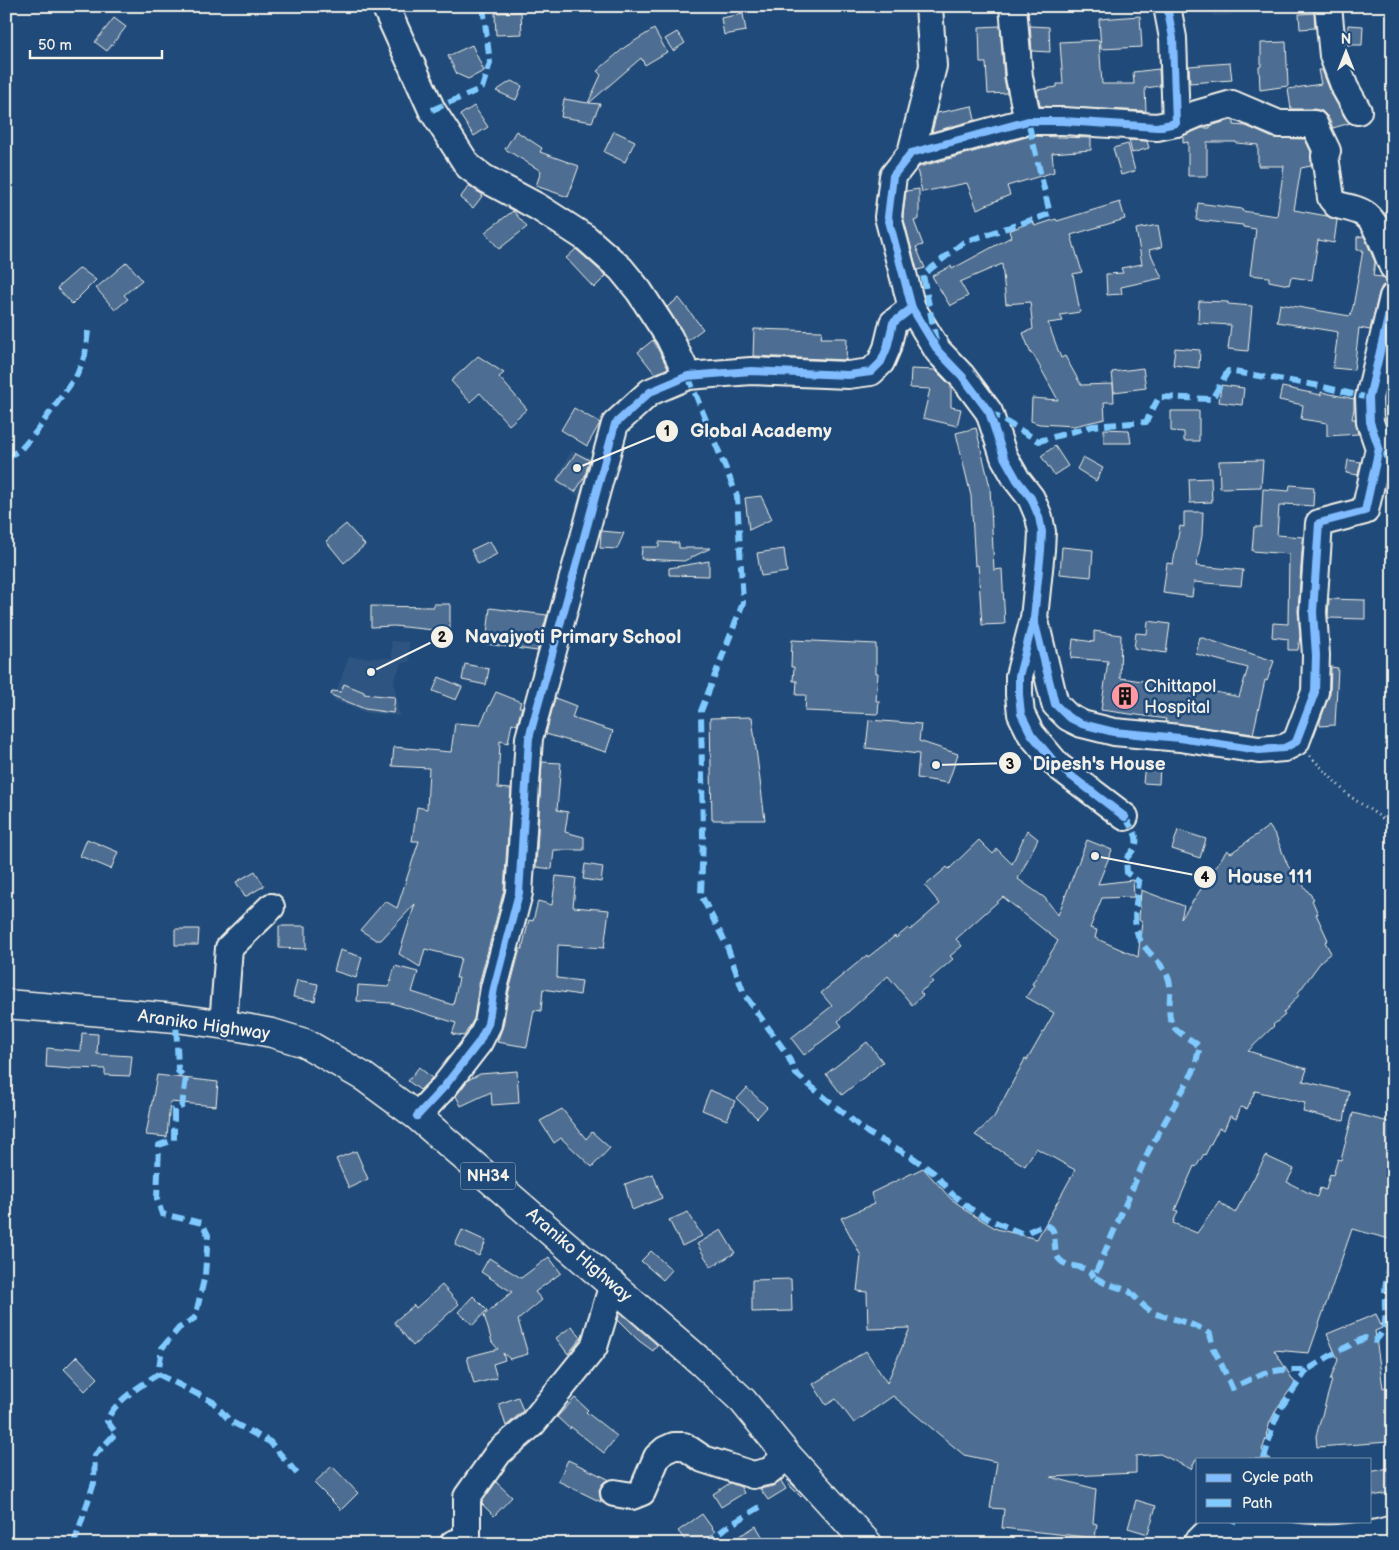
<svg xmlns="http://www.w3.org/2000/svg" width="1399" height="1550" font-family="'Balsamiq Sans',sans-serif">
  <rect width="100%" height="100%" fill="#1f4a7a"/>
  <filter id="ink" filterUnits="userSpaceOnUse"><feTurbulence type="fractalNoise" baseFrequency=".02" numOctaves="2"/><feDisplacementMap in="SourceGraphic" scale="10" xChannelSelector="R" yChannelSelector="G"/><feConvolveMatrix kernelMatrix="1 2 1 2 8 2 1 2 1" color-interpolation-filters="sRGB"/></filter>
  <g filter="url(#ink)">
    <g fill="#2d5581">
      <polygon points="1213,6 1245,6 1245,7 1230,15 1213,16"/>
      <polygon points="571,451 595,459 584,500 555,482"/>
      <polygon points="391,641 409,642 410,662 402,663 394,680 399,716 367,713 333,700 349,657 392,658"/>
    </g>
    <g fill="#4d6e92" stroke="#f4f1e8">
      <polygon points="521,12 522,34 496,35 495,13"/>
      <polygon points="1314,13 1315,28 1300,29 1299,14"/>
      <polygon points="743,14 746,31 724,35 721,18"/>
      <polygon points="1140,16 1142,47 1101,49 1099,19"/>
      <polygon points="114,18 126,27 107,51 95,42"/>
      <polygon points="1348,25 1363,26 1362,45 1347,45"/>
      <polygon points="1000,26 1004,78 1007,93 988,94 986,63 980,63 979,27"/>
      <polygon points="1030,26 1049,27 1050,52 1032,51"/>
      <polygon points="654,29 667,52 645,65 641,58 589,103 600,104 592,122 561,117 564,99 588,103 601,75 597,71 625,47"/>
      <polygon points="677,32 685,43 673,51 665,39"/>
      <polygon points="1099,40 1102,84 1134,84 1133,72 1159,69 1160,86 1145,88 1146,111 1040,106 1037,90 1057,87 1057,84 1063,84 1060,42"/>
      <polygon points="1286,42 1288,86 1260,90 1259,67 1261,66 1261,43"/>
      <polygon points="472,45 484,71 468,79 457,74 448,56"/>
      <polygon points="1230,63 1232,80 1190,83 1189,66"/>
      <polygon points="1318,70 1322,70 1332,95 1345,118 1350,123 1333,128 1328,117 1322,111 1314,109 1291,109 1288,89 1321,84"/>
      <polygon points="511,81 522,86 516,100 496,91"/>
      <polygon points="474,106 488,127 474,136 460,115"/>
      <polygon points="972,106 975,120 932,132 937,113"/>
      <polygon points="1231,120 1234,121 1234,125 1246,126 1273,138 1305,139 1311,152 1311,166 1301,168 1294,210 1327,216 1337,220 1334,243 1318,240 1312,280 1291,277 1289,285 1269,281 1269,277 1250,275 1256,229 1243,227 1243,225 1196,220 1198,203 1242,209 1242,211 1277,216 1284,166 1258,166 1258,145 1236,143 1236,142 1207,142 1207,176 1188,176 1188,142 1183,143 1183,136 1202,128 1210,128 1210,126"/>
      <polygon points="516,131 542,148 540,152 579,166 568,197 536,186 541,171 505,149"/>
      <polygon points="614,131 635,141 625,162 604,152"/>
      <polygon points="1030,136 1091,138 1091,150 1052,153 1054,172 1007,186 1010,195 977,209 967,183 922,192 917,169 919,167"/>
      <polygon points="1129,140 1147,141 1149,148 1132,153"/>
      <polygon points="1128,144 1135,171 1121,175 1113,148"/>
      <polygon points="469,186 483,195 473,208 460,198"/>
      <polygon points="919,189 919,219 914,221 923,245 916,247 925,268 917,270 903,216 906,191"/>
      <polygon points="1120,202 1125,219 1071,235 1082,272 1073,274 1080,312 1060,315 1063,321 1048,323 1061,358 1065,356 1081,385 1113,384 1114,402 1104,402 1105,419 1074,426 1039,424 1031,421 1032,398 1058,400 1033,354 1031,354 1023,333 1033,329 1030,302 1006,304 1002,264 960,282 968,296 950,306 932,276 951,266 952,269 1011,237 1009,231 1033,221 1035,226 1056,219 1057,221"/>
      <polygon points="513,211 527,227 499,249 485,232"/>
      <polygon points="1158,225 1162,247 1149,250 1162,278 1121,287 1122,294 1107,295 1106,274 1123,273 1121,268 1142,264 1136,229"/>
      <polygon points="1364,236 1375,262 1373,276 1383,277 1389,283 1382,286 1379,293 1370,330 1359,328 1354,370 1333,368 1338,332 1277,322 1280,304 1350,316 1353,307 1363,250 1357,250 1357,237"/>
      <polygon points="576,249 606,276 594,288 566,258"/>
      <polygon points="127,262 142,280 124,295 128,299 115,310 96,288"/>
      <polygon points="80,268 96,280 72,304 57,288"/>
      <polygon points="679,298 703,329 687,341 667,307"/>
      <polygon points="1199,301 1228,302 1228,304 1252,306 1248,351 1228,349 1231,325 1198,323"/>
      <polygon points="754,329 822,331 821,338 847,338 846,360 753,356"/>
      <polygon points="653,340 668,368 655,374 638,352"/>
      <polygon points="1175,348 1200,350 1199,368 1173,365"/>
      <polygon points="478,356 504,373 499,377 527,409 509,425 480,393 470,402 451,381"/>
      <polygon points="1143,368 1146,388 1114,392 1112,372"/>
      <polygon points="911,369 935,370 951,386 951,407 961,409 957,426 923,418 930,389 910,388"/>
      <polygon points="1221,385 1244,388 1242,405 1219,402"/>
      <polygon points="1282,387 1321,395 1321,392 1354,399 1354,409 1352,419 1355,419 1358,434 1327,436 1327,423 1301,419 1303,405 1279,400"/>
      <polygon points="574,408 600,423 587,446 561,430"/>
      <polygon points="1171,411 1199,411 1199,441 1184,441 1184,432 1171,431"/>
      <polygon points="976,428 990,487 994,570 1002,569 1005,624 982,625 978,565 975,566 971,496 956,433"/>
      <polygon points="1104,429 1129,430 1131,443 1104,443"/>
      <polygon points="1055,446 1068,466 1054,475 1041,456"/>
      <polygon points="576,453 589,460 585,476 575,492 557,480"/>
      <polygon points="1083,457 1103,468 1096,481 1077,469"/>
      <polygon points="1263,460 1261,487 1220,488 1219,461"/>
      <polygon points="1348,460 1361,462 1358,475 1346,473"/>
      <polygon points="1211,478 1212,502 1190,503 1189,479"/>
      <polygon points="1290,485 1314,487 1313,506 1285,504 1284,506 1279,506 1277,535 1303,537 1298,611 1300,636 1298,650 1288,650 1288,639 1272,637 1273,623 1288,624 1289,554 1252,551 1254,527 1261,527 1263,489 1289,491"/>
      <polygon points="761,496 772,519 749,530 745,498"/>
      <polygon points="1184,512 1203,512 1202,536 1196,566 1243,570 1241,586 1194,582 1192,597 1163,593 1167,563 1173,564 1180,526 1184,527"/>
      <polygon points="346,524 365,545 344,563 326,541"/>
      <polygon points="601,531 624,533 617,549 600,548"/>
      <polygon points="490,541 497,554 478,564 471,550"/>
      <polygon points="659,542 679,543 679,548 711,548 684,561 641,559 642,547 659,547"/>
      <polygon points="1062,547 1093,550 1091,577 1060,574"/>
      <polygon points="784,549 787,572 761,576 757,553"/>
      <polygon points="709,561 709,576 669,575 669,568"/>
      <polygon points="1329,599 1365,600 1365,619 1328,618"/>
      <polygon points="434,604 450,604 450,632 434,632 434,630 394,626 371,627 371,606 434,607"/>
      <polygon points="490,608 547,615 537,651 486,644"/>
      <polygon points="1148,621 1170,624 1166,653 1134,648 1136,633 1147,634"/>
      <polygon points="1094,631 1121,635 1120,678 1173,685 1173,683 1239,697 1248,668 1196,654 1200,637 1274,661 1267,681 1265,680 1253,734 1165,722 1166,719 1101,710 1108,661 1071,658 1073,639 1094,642"/>
      <polygon points="792,640 876,644 876,673 878,673 876,701 879,701 878,714 805,711 806,695 796,695 797,681 793,681 794,667 791,667"/>
      <polygon points="465,664 489,669 486,685 462,680"/>
      <polygon points="1331,667 1338,668 1335,725 1320,726 1320,721 1330,693"/>
      <polygon points="439,677 462,687 456,700 433,691"/>
      <polygon points="344,684 364,692 364,694 395,697 393,713 365,709 331,695 332,691 341,692"/>
      <polygon points="496,692 521,702 519,707 522,707 517,725 512,723 508,743 500,741 498,788 511,789 504,890 479,984 474,1019 464,1036 452,1034 456,1023 391,1003 357,1001 358,985 389,987 395,966 418,972 412,992 453,1005 459,978 456,978 461,958 425,949 420,967 399,954 415,904 381,940 376,940 360,930 385,901 397,908 419,841 412,841 417,807 427,809 429,768 392,766 394,747 451,752 455,723 480,725"/>
      <polygon points="555,698 576,706 572,718 613,731 606,752 546,734"/>
      <polygon points="752,717 765,820 712,820 710,718"/>
      <polygon points="869,720 921,724 919,741 958,754 948,783 917,778 919,754 866,748"/>
      <polygon points="542,762 561,763 557,810 568,812 565,832 584,837 584,850 554,850 552,869 536,867"/>
      <polygon points="1145,764 1160,766 1159,784 1143,783"/>
      <polygon points="1269,826 1276,836 1288,866 1314,899 1312,900 1318,914 1316,914 1328,940 1325,942 1331,953 1323,959 1298,993 1299,995 1283,1013 1285,1015 1273,1025 1274,1026 1248,1051 1307,1069 1303,1081 1349,1092 1344,1121 1303,1112 1305,1103 1255,1091 1247,1109 1241,1107 1236,1119 1230,1116 1224,1130 1219,1128 1205,1155 1204,1154 1196,1167 1194,1166 1175,1210 1178,1211 1173,1223 1197,1233 1219,1202 1235,1213 1266,1156 1294,1169 1287,1182 1317,1197 1320,1188 1326,1190 1330,1174 1333,1175 1338,1159 1341,1160 1353,1113 1393,1123 1393,1240 1352,1229 1309,1353 1274,1350 1295,1383 1277,1408 1270,1422 1266,1435 1267,1436 1262,1450 1270,1459 1196,1459 1191,1469 1160,1454 1136,1456 1136,1473 1051,1477 1096,1489 1093,1523 1097,1524 1095,1538 1002,1528 1004,1509 990,1508 997,1462 964,1455 893,1396 854,1423 836,1399 826,1405 813,1384 866,1351 887,1383 910,1328 868,1329 867,1292 857,1291 861,1256 841,1218 874,1204 871,1193 923,1168 951,1199 964,1208 963,1209 997,1229 1037,1239 1075,1170 1036,1148 1025,1166 975,1135 994,1117 1025,1059 1027,1060 1034,1048 1054,1013 1026,997 1034,985 1032,984 1058,941 1003,897 956,939 962,946 950,956 953,959 930,979 933,982 920,992 923,995 912,1005 888,976 838,1021 842,1026 804,1055 791,1038 832,1006 821,993 867,955 868,957 895,936 896,938 908,928 910,930 940,904 925,886 947,867 949,869 979,840 993,854 997,849 1012,864 1027,830 1038,839 1018,879 1045,898 1058,915 1087,840 1112,850 1098,884 1133,880 1134,897 1102,898 1090,928 1097,930 1095,938 1138,957 1142,922 1139,920 1141,890 1184,906 1181,919 1227,850 1231,853"/>
      <polygon points="1178,830 1206,839 1200,858 1172,849"/>
      <polygon points="87,839 118,852 111,869 80,856"/>
      <polygon points="585,864 603,867 601,882 583,879"/>
      <polygon points="255,871 264,886 245,897 236,882"/>
      <polygon points="556,876 576,878 573,907 609,910 604,948 558,945 557,978 582,981 580,995 543,989 541,1011 534,1010 527,1047 497,1042 503,1026 509,991 520,949 522,949 529,920 533,921 538,901 552,905"/>
      <polygon points="279,926 306,926 306,949 279,948"/>
      <polygon points="175,929 199,929 198,945 175,945"/>
      <polygon points="340,950 362,957 356,978 334,971"/>
      <polygon points="297,980 318,984 315,1001 293,997"/>
      <polygon points="82,1033 98,1034 97,1054 132,1056 130,1076 105,1075 105,1069 72,1068 71,1069 46,1067 47,1048 81,1051"/>
      <polygon points="867,1042 883,1062 842,1095 826,1074"/>
      <polygon points="419,1067 432,1078 420,1090 408,1081"/>
      <polygon points="517,1071 519,1103 492,1105 491,1092 461,1106 456,1096 468,1080 480,1074"/>
      <polygon points="157,1075 218,1082 216,1106 170,1102 167,1137 146,1135"/>
      <polygon points="747,1088 767,1107 757,1118 737,1099"/>
      <polygon points="710,1090 735,1101 727,1120 702,1110"/>
      <polygon points="562,1109 586,1139 592,1132 610,1148 592,1167 561,1138 554,1143 540,1121"/>
      <polygon points="356,1151 368,1179 349,1188 336,1159"/>
      <polygon points="653,1174 662,1198 632,1210 625,1184"/>
      <polygon points="688,1212 702,1236 682,1246 669,1220"/>
      <polygon points="462,1230 486,1241 479,1256 455,1245"/>
      <polygon points="721,1230 735,1253 711,1267 697,1244"/>
      <polygon points="651,1251 672,1270 663,1280 641,1261"/>
      <polygon points="549,1257 561,1273 535,1292 542,1300 518,1320 528,1354 510,1359 503,1353 505,1360 493,1364 497,1378 474,1384 467,1357 498,1349 492,1342 484,1315 512,1292 481,1272 489,1258 521,1278"/>
      <polygon points="791,1279 792,1311 752,1312 752,1280"/>
      <polygon points="442,1285 459,1304 413,1346 394,1322 414,1305 416,1308"/>
      <polygon points="473,1296 487,1310 473,1325 458,1312"/>
      <polygon points="620,1312 657,1345 653,1351 638,1340 618,1320"/>
      <polygon points="1376,1314 1382,1328 1375,1331 1383,1388 1386,1387 1393,1409 1393,1437 1388,1439 1389,1442 1317,1447 1316,1436 1332,1380 1330,1380 1338,1360 1327,1334"/>
      <polygon points="572,1326 581,1338 568,1354 556,1338"/>
      <polygon points="77,1356 98,1378 85,1391 64,1369"/>
      <polygon points="518,1397 523,1411 506,1426 499,1404"/>
      <polygon points="575,1398 588,1410 586,1412 617,1436 604,1453 571,1427 570,1429 557,1417"/>
      <polygon points="568,1460 608,1479 602,1484 599,1490 601,1502 558,1481"/>
      <polygon points="332,1466 358,1493 341,1510 314,1483"/>
      <polygon points="1393,1467 1393,1492 1373,1496 1370,1483 1370,1472"/>
      <polygon points="788,1480 803,1495 801,1497 786,1482"/>
      <polygon points="781,1481 786,1489 768,1500 760,1489 773,1486"/>
      <polygon points="496,1482 512,1497 494,1516 482,1504 482,1502"/>
      <polygon points="730,1483 741,1487 744,1493 721,1507 713,1494"/>
      <polygon points="1136,1500 1156,1506 1148,1534 1128,1528"/>
      <polygon points="702,1514 715,1532 699,1544 688,1544 678,1531"/>
      <polygon points="756,1526 767,1544 726,1544"/>
    </g>
    <g fill="none" stroke-linecap="round" stroke-linejoin="round">
      <defs>
        <g id="minor">
          <polyline points="385,6 432,110 468,166 484,178 538,207 586,238 621,269 639,291 669,337 688,376"/>
          <polyline points="1013,6 1019,77 1028,121"/>
          <polyline points="1328,6 1333,56 1345,88 1358,111"/>
          <path d="M1176,123L1197,114L1232,104L1279,124H1314L1327,151L1325,156L1331,198L1337,205C1345,207 1359,209 1366,215C1379,225 1386,252 1393,267"/>
          <polyline points="911,153 933,66 929,6"/>
          <polyline points="1035,621 1055,704 1068,717 1082,724 1114,732 1180,738 1259,750 1284,748 1296,742 1315,692 1316,655 1313,612 1319,523 1365,511 1379,448 1370,422 1369,398 1393,297"/>
          <polyline points="1125,817 1058,766 1031,734 1021,714 1019,695 1019,676 1034,618 1041,550 1042,532 1039,517 1031,498 1017,480 1004,457 989,412 962,376 938,351 912,308 888,217 893,176 911,153 1028,121 1063,121 1157,127 1176,123 1173,38 1167,6"/>
          <polyline points="223,1024 229,948 271,907"/>
          <polyline points="417,1116 444,1087 479,1042 488,1024 494,988 519,893 529,738 615,424 650,392 688,376 751,371 848,375 871,372 881,362 887,348 893,323 912,308"/>
          <polyline points="614,1493 632,1496 642,1492 657,1457 665,1450 674,1446 684,1446 703,1459 753,1475 770,1471 787,1455"/>
          <polyline points="453,1544 467,1539 467,1497 499,1452 532,1424 594,1347 613,1284"/>
          <path d="M1196,1544C1203,1537 1211,1527 1220,1525C1240,1520 1262,1531 1281,1534C1314,1541 1360,1539 1393,1529"/>
        </g>
        <polyline id="highway" points="6,1004 176,1018 240,1027 272,1033 305,1043 364,1077 417,1116 700,1361 743,1401 787,1455 868,1544"/>
      </defs>
      <use href="#minor" stroke="#f4f1e8" stroke-width="30"/>
      <use href="#highway" stroke="#f4f1e8" stroke-width="31"/>
      <polyline stroke="#f4f1e8" stroke-width="3" stroke-dasharray="1 4" stroke-linecap="butt" points="1310,756 1348,795 1385,820 1389,825"/>
      <use href="#minor" stroke="#1f4a7a" stroke-width="26"/>
      <use href="#highway" stroke="#1f4a7a" stroke-width="28"/>
      <g stroke="#80caff" stroke-width="6" stroke-dasharray="12 6" stroke-linecap="butt">
        <polyline points="432,110 482,88 490,63 483,6"/>
        <polyline points="936,341 923,275 964,242 1050,214 1028,121"/>
        <path d="M688,376L737,496L743,603L701,711L703,837L701,895L727,946L744,994L787,1054L796,1074L868,1133L912,1157L934,1173L952,1194L969,1208L988,1219L1021,1233C1030,1233 1038,1225 1047,1226C1060,1228 1050,1251 1060,1260C1066,1267 1077,1265 1085,1269C1089,1271 1092,1274 1094,1277"/>
        <polyline points="989,412 1039,441 1093,426 1146,422 1159,397 1212,399 1228,371 1315,385 1369,398"/>
        <polyline points="1379,448 1393,466"/>
        <polyline points="6,458 21,449 36,432 77,375 85,355 88,331"/>
        <path d="M1125,817C1137,837 1143,840 1126,859L1127,873L1139,882C1137,901 1130,926 1142,943C1150,956 1164,964 1169,980C1173,995 1165,1013 1173,1026C1179,1035 1192,1039 1200,1047L1193,1072L1149,1150L1094,1277L1105,1283L1129,1291L1145,1307L1153,1313L1188,1323L1206,1331L1210,1334L1213,1348L1219,1359L1232,1388L1264,1373L1281,1370H1307L1338,1351L1365,1338L1375,1341C1390,1326 1384,1314 1385,1296C1385,1279 1390,1261 1393,1245"/>
        <polyline points="158,1374 213,1402 230,1421 270,1442 299,1476"/>
        <polyline points="1264,1459 1273,1425 1280,1409 1307,1370"/>
        <polyline points="1233,1523 1234,1521"/>
        <path d="M74,1544L94,1483L95,1455L116,1433L107,1421C113,1402 142,1385 158,1374L162,1348L179,1328L195,1318L205,1275L208,1235L202,1223L162,1214L157,1199L159,1145L174,1140V1110L182,1106L186,1078L178,1071L176,1018"/>
        <polyline points="706,1544 727,1527 760,1507"/>
      </g>
      <defs>
        <g id="cycleway">
          <polyline points="1034,620 1055,704 1068,717 1082,724 1114,732 1180,738 1259,750 1284,748 1296,742 1315,692 1316,655 1313,612 1319,523 1365,511 1379,448 1370,422 1369,398 1393,297"/>
          <polyline points="1125,817 1058,766 1031,734 1021,714 1019,695 1019,676 1034,618 1041,550 1042,532 1039,517 1031,498 1017,480 1004,457 989,412 962,376 938,351 912,308 888,217 893,176 911,153 1028,121 1063,121 1157,127 1176,123 1173,38 1167,6"/>
          <polyline points="417,1116 444,1087 479,1042 488,1024 494,988 519,893 529,738 615,424 650,392 688,376 751,371 848,375 871,372 881,362 887,348 893,323 912,308"/>
        </g>
      </defs>
      <use href="#cycleway" stroke="#1f4a7a" stroke-width="11"/>
      <use href="#cycleway" stroke="#80bcff" stroke-width="8"/>
    </g>
  </g>
  <defs>
    <symbol id="building-disc" viewBox="-11 -11 22 22"><circle r="9.5" fill="#ff9aa2" stroke="#1f4a7a"/><path d="M-4-6H4V6H1V3H-1V6H-4ZM-2.5-4.3h1.7v1.8h-1.7ZM.8-4.3h1.7v1.8H.8ZM-2.5-1h1.7V.8h-1.7ZM.8-1h1.7V.8H.8Z" fill="#111"/></symbol>
  </defs>
  <g fill-rule="evenodd">
    <use href="#building-disc" x="1109" y="680" width="32" height="32"/>
  </g>
  <g text-anchor="middle" dominant-baseline="central" stroke-width="5" stroke-linejoin="round" paint-order="stroke">
    <rect fill="#1f4a7a" stroke="#b4bfc7" stroke-width="1" x="460.5" y="1162.5" width="55" height="27" rx="4"/>
    <g font-size="16" font-weight="bold" fill="#f4f1e8">
      <text x="488" y="1176">NH34</text>
    </g>
    <g font-size="18" fill="#f4f1e8" stroke="#1f4a7a" text-anchor="start">
      <text x="1144" y="686">Chittapol<tspan x="1144" dy="21">Hospital</tspan></text>
    </g>
    <g font-size="18" fill="#f4f1e8" stroke="#1f4a7a">
      <text transform="translate(204 1025) rotate(8)">Araniko Highway</text>
      <text transform="translate(579 1255) rotate(41)">Araniko Highway</text>
    </g>
  </g>
  <path fill="none" stroke="#f4f1e8" stroke-width="2" d="M577 468L667 431M371 672L442 637M936 765L1010 763M1095 856L1205 877"/>
  <g fill="#f4f1e8" stroke="#1f4a7a" stroke-width="2">
    <circle cx="577" cy="468" r="5"/>
    <circle cx="371" cy="672" r="5"/>
    <circle cx="936" cy="765" r="5"/>
    <circle cx="1095" cy="856" r="5"/>
    <circle cx="667" cy="431" r="12"/>
    <circle cx="442" cy="637" r="12"/>
    <circle cx="1010" cy="763" r="12"/>
    <circle cx="1205" cy="877" r="12"/>
  </g>
  <g font-size="15" text-anchor="middle" font-weight="bold" fill="#111">
    <text x="667" y="436">1</text>
    <text x="442" y="642">2</text>
    <text x="1010" y="769">3</text>
    <text x="1205" y="882">4</text>
  </g>
  <g font-size="19" text-anchor="middle" font-weight="bold" fill="#f4f1e8" stroke="#1f4a7a" stroke-width="5" stroke-linejoin="round" paint-order="stroke">
    <text x="761" y="437">Global Academy</text>
    <text x="573" y="643">Navajyoti Primary School</text>
    <text x="1099" y="770">Dipesh's House</text>
    <text x="1270" y="883">House 111</text>
  </g>
  <rect width="1399" height="1550" fill="none" stroke="#1f4a7a" stroke-width="25"/>
  <rect x="12" y="12" width="1374" height="1525" fill="none" stroke="#f4f1e8" stroke-width="2" filter="url(#ink)"/>
  <rect x="1196" y="1458" width="175" height="65" fill="#1f4a7a" stroke="#748da6"/>
  <rect x="1206" y="1474" width="25" height="8" fill="#80bcff" stroke="#748da6"/>
  <text x="1242" y="1482" font-size="15" fill="#f4f1e8">Cycle path</text>
  <rect x="1206" y="1499" width="25" height="8" fill="#80caff" stroke="#748da6"/>
  <text x="1242" y="1508" font-size="15" fill="#f4f1e8">Path</text>
  <g transform="translate(1346 52)" stroke="#1f4a7a" stroke-width="4" paint-order="stroke">
  <path d="M0-4L9 19L0 12L-9 19Z" fill="#f4f1e8"/>
  <text y="-8" font-size="14" font-weight="bold" text-anchor="middle" fill="#f4f1e8">N</text>
  </g>
  <path d="M30 50v8h132v-8" fill="none" stroke="#f4f1e8" stroke-width="2.5"/>
  <text x="38" y="50" font-size="15" fill="#f4f1e8" stroke="#1f4a7a" stroke-width="4" paint-order="stroke">50 m</text>
</svg>
